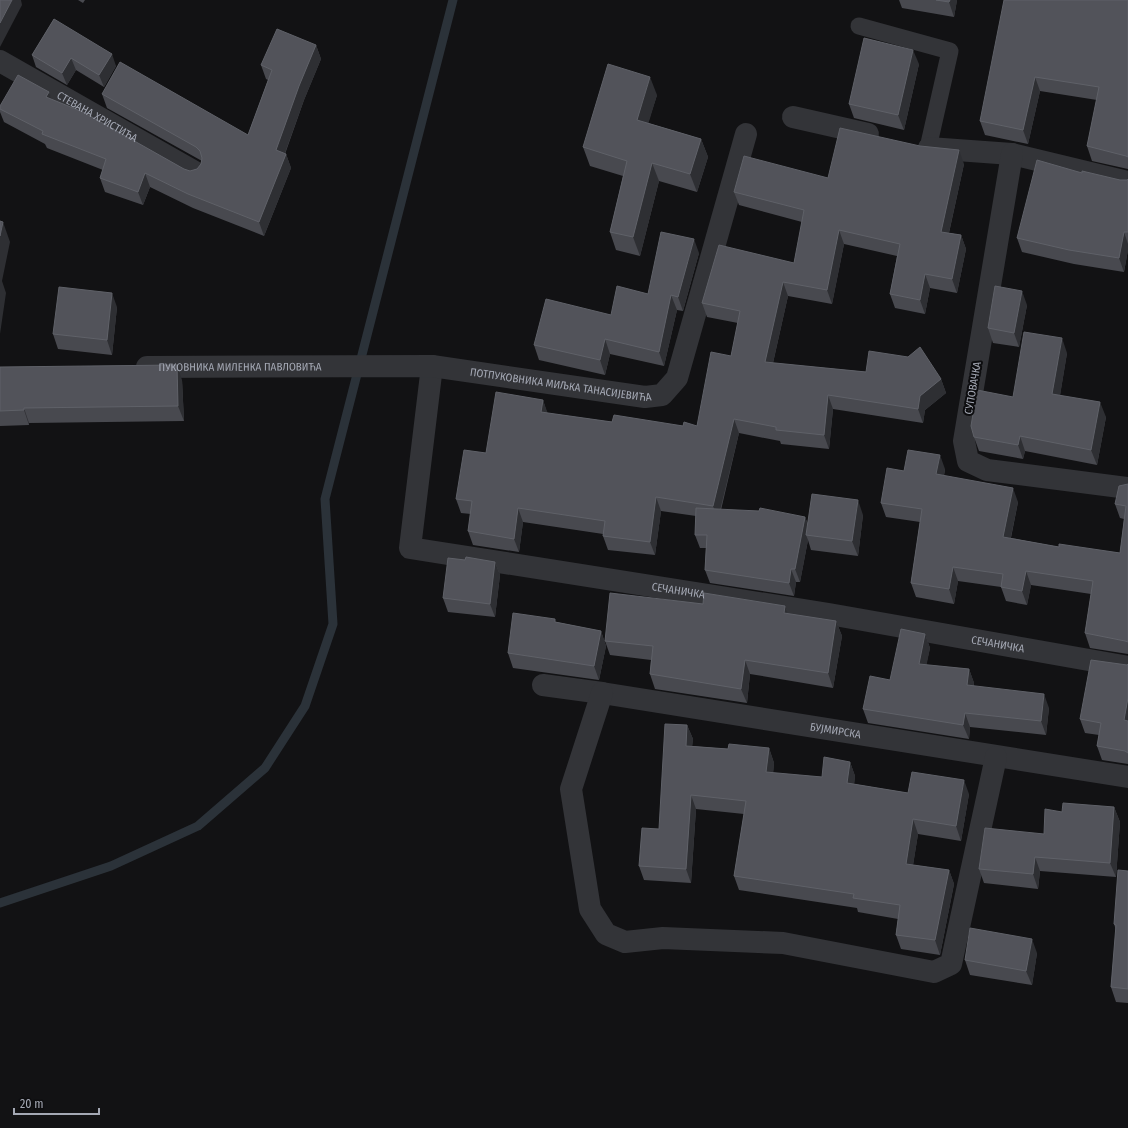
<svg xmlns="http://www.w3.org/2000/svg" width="1128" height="1128" font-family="'Fira Sans Condensed',sans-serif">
  <rect width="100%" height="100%" fill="#121214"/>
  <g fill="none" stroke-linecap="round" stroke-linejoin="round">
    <polyline stroke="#2b3239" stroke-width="9" points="0,903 111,866 198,826 265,768 305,706 333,624 325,499 453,0"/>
    <polyline stroke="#333438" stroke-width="17" points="859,26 950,51 928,148"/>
    <g stroke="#333438" stroke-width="22">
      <path id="s1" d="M0,61L195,172"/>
      <polyline points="793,117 868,134"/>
      <polyline points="929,148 1012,154 1128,182"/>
      <polyline points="1012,154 964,441 968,461 987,470 1128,488"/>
      <path id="s2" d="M432,366L410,548L829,614L1128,667"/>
      <path id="s3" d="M147,367L432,366L645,397L662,395L677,378L746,134"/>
      <path id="s4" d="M543,685L602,693L1128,777"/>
      <polyline points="602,693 571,789 590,909 606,934 625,942 663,938 783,943 934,972 951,964 996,757"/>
    </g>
  </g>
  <g fill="#48494f">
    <polygon points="78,0 85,0 83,3"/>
    <polygon points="899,0 957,0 954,17 902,8"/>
    <polygon points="1128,0 1128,169 1092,161 1087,146 1097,100 1040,91 1028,144 985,135 980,121"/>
    <polygon points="54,19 116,66 104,87 76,70 67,85 36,67 32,55"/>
    <polygon points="316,45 321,59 304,100 285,154 286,154 291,168 264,236 193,208 150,187 143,205 105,192 100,178 103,170 47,148 45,144 4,122 0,112 0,106 49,92 51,99 184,169 190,171 197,169 201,164 202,161 107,108 102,94 248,135 268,80 266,79 261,65"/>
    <polygon points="919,64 904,130 854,118 849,104"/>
    <polygon points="657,95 648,123 701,139 708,157 697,192 659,181 640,256 616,250 610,232 623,176 590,166 583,147"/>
    <polygon points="964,164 949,233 961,235 966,249 957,293 930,288 925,314 895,308 890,294 897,256 844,244 832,304 788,296 773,363 941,379 946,393 925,410 923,423 833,409 829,449 781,444 780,441 739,433 721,510 805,517 808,524 863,515 858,556 811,550 808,540 800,582 796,582 794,596 710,583 705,570 706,548 700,548 695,535 696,516 661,511 655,555 608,550 603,536 603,534 523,522 519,552 473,545 468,531 471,514 461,513 456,499 486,453 543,400 547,413 612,422 683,426 697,426 731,356 738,323 707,317 702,303 794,263 802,222 739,205 734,192 828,178"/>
    <polygon points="1082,173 1120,180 1127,180 1128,179 1128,250 1124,272 1074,264 1022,252 1017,238"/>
    <polygon points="699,253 683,311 677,310 664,366 610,354 605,375 539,360 534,345 611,315 648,294"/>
    <polygon points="1027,305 1019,347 993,343 988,328"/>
    <polygon points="117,307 112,355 58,349 53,334"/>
    <polygon points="1067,353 1060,395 1106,417 1097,465 1025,451 1023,459 979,451 974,437 1013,397"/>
    <polygon points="0,367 182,380 184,421 29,423 29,425 0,426"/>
    <polygon points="945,469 944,476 1018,502 1011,538 1059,547 1120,553 1124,519 1120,518 1115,504 1128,484 1128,654 1090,648 1085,633 1091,594 1031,585 1027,605 1006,601 1001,587 958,581 954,604 916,597 911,583 920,522 886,517 881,503 904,471"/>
    <polygon points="495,562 500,575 495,617 448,612 443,598"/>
    <polygon points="703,604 785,606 788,614 836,621 842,636 833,688 750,674 747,703 655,689 650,674 651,660 610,655 605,641"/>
    <polygon points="556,622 601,631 606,646 599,680 513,668 508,653"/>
    <polygon points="925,634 930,648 926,665 969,669 974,683 974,686 1049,708 1046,735 970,727 969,739 868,723 863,709 890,680"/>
    <polygon points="1128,664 1128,764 1102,760 1097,746 1099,735 1085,733 1080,719"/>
    <polygon points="687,725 693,739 692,746 728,749 769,748 774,763 773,773 822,777 850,762 855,776 854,784 908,793 969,794 961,841 918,834 913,865 949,870 954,884 940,955 901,949 896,935 898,919 858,912 857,908 739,890 734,876 744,814 696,809 691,883 644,880 639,866 659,829"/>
    <polygon points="1114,807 1120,822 1116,877 1040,871 1038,889 984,883 979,869 1044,834 1062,812"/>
    <polygon points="1128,871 1128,1003 1116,1002 1111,987 1116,930 1114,924"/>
    <polygon points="1037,953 1032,985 970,975 965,960"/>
  </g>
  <g fill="#2e2f33">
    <polygon points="12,0 21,0 22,5 0,47 0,23"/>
    <polygon points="950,0 957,0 954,17 949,2"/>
    <polygon points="316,45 321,59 304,100 281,164 276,150 299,86"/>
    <polygon points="913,50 919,64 904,130 898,115"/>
    <polygon points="112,54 116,66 104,87 99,75"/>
    <polygon points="71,58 76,70 67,85 62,73"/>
    <polygon points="650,77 657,95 644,138 637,120"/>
    <polygon points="1035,77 1040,91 1028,144 1023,130"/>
    <polygon points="49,92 54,106 46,97"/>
    <polygon points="701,139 708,157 697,192 690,174"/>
    <polygon points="959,150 964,164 946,246 941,232"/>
    <polygon points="286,154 291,168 264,236 259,222"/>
    <polygon points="652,163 659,181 640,256 633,237"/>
    <polygon points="145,173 150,187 143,205 138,192"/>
    <polygon points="3,222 10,242 2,281 6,293 0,334 0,236"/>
    <polygon points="839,230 844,244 832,304 827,290"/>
    <polygon points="1124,232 1128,244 1128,250 1124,272 1119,258"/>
    <polygon points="961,235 966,249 957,293 952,279"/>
    <polygon points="694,239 699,253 683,311 678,297"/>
    <polygon points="925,274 930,288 925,314 920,300"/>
    <polygon points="783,282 788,296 770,376 765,362"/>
    <polygon points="1022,291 1027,305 1019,347 1014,333"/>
    <polygon points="112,293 117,307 112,355 107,340"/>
    <polygon points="671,295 677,310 664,366 659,352"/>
    <polygon points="1062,338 1067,353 1058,408 1052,394"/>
    <polygon points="605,339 610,354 605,375 600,360"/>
    <polygon points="177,365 182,380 184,421 178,406"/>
    <polygon points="941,379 946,393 925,410 923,423 918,409 920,396"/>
    <polygon points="828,395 833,409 829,449 824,435"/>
    <polygon points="543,400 548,414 541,412"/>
    <polygon points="1100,402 1106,417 1097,465 1091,450"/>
    <polygon points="24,408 29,423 29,425 24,410"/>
    <polygon points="734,419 739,433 718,519 713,506"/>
    <polygon points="1020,436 1025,451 1023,459 1018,445"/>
    <polygon points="940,455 945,469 941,488 936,474"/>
    <polygon points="1013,488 1018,502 1008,551 1003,537"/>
    <polygon points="656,497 661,511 655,555 650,542"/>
    <polygon points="858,500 863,515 858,556 852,541"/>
    <polygon points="518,508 523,522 519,552 514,539"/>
    <polygon points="805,517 810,530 806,535 808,540 800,582 795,569"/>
    <polygon points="495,562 500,575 495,617 490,604"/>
    <polygon points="953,567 958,581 954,604 949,589"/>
    <polygon points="791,569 796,582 794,596 789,583"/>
    <polygon points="1026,571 1031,585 1027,605 1022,591"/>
    <polygon points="785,606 791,621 784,613"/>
    <polygon points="836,621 842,636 833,688 828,673"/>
    <polygon points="601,631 606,646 599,680 594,666"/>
    <polygon points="925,634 930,648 924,678 919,664"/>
    <polygon points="745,660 750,674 747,703 741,689"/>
    <polygon points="969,669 974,683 972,699 967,685"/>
    <polygon points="1044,694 1049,708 1046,735 1041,721"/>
    <polygon points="1128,698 1128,731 1124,720"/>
    <polygon points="965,713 970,727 969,739 963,725"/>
    <polygon points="687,725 693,739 691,760 686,746"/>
    <polygon points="769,748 774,763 772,787 766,772"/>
    <polygon points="850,762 855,776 853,797 847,783"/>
    <polygon points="964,780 969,794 961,841 956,826"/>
    <polygon points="691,795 696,809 691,883 686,869"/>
    <polygon points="1114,807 1120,822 1116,877 1110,863"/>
    <polygon points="913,819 918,834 911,878 906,864"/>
    <polygon points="1035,857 1040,871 1038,889 1033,874"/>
    <polygon points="949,870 954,884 940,955 935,940"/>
    <polygon points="1032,939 1037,953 1032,985 1026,971"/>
  </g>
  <g fill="#52535a" stroke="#5f6168">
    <polygon points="0,0 12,0 0,23"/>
    <polygon points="936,0 950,0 949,2"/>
    <polygon points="1004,0 1128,0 1128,157 1126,156 1087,146 1099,87 1035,77 1023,130 980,121"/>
    <polygon points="54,19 112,54 99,75 71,58 62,73 32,55"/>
    <polygon points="277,29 316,45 299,86 276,150 286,154 259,222 188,194 145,173 138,192 100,178 106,159 42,134 43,131 0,109 0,106 18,75 49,92 46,97 83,112 184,169 190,171 197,169 201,164 202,158 200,151 196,147 102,94 120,62 248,135 272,70 261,65"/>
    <polygon points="864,38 913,50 898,115 849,104"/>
    <polygon points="608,64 650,77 637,120 701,139 690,174 652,163 633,237 610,232 627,161 583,147"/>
    <polygon points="840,128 920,146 959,150 941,232 961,235 952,279 925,274 920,300 890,294 900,244 839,230 827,290 783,282 765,362 866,372 869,351 908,357 920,347 941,379 920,396 918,409 828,395 824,435 776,430 776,427 734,419 713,506 656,497 650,542 603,536 605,521 518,508 514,539 468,531 472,501 456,499 464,450 486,453 496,392 543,400 541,412 612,422 614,415 683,426 684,422 697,426 711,352 731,356 740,311 702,303 719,245 794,263 804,210 734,192 744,156 828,178"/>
    <polygon points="1037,160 1082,173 1082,171 1120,180 1127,180 1128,179 1128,232 1124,232 1119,258 1069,250 1017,238"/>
    <polygon points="0,221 3,222 0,236"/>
    <polygon points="661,232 694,239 678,297 671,295 659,352 605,339 600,360 534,345 546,299 611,315 617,286 648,294"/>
    <polygon points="995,286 1022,291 1014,333 988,328"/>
    <polygon points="59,287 112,293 107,340 53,334"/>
    <polygon points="1024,332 1062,338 1052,394 1100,402 1091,450 1020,436 1018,445 974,437 971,426 977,390 1013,397"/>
    <polygon points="177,365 178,406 24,408 24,410 0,411 0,367"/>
    <polygon points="908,450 940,455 936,474 1013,488 1003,537 1059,547 1059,544 1120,553 1126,506 1115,504 1119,486 1128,484 1128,642 1125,641 1085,633 1093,581 1026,571 1022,591 1001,587 1003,574 953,567 949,589 911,583 922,509 881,503 887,468 904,471"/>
    <polygon points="812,494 858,500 852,541 806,535"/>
    <polygon points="696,508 759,511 760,508 805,517 795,569 791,569 789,583 705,570 707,535 695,535"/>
    <polygon points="466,557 495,562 490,604 443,598 448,558 465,560"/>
    <polygon points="610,593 703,604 704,593 785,606 784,613 836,621 828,673 745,660 741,689 650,674 653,646 605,641"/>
    <polygon points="513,613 555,619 555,622 601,631 594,666 508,653"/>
    <polygon points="901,629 925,634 919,664 969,669 967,685 1044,694 1041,721 965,713 963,725 863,709 870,676 890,680"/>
    <polygon points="1091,660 1127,665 1128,664 1128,698 1124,720 1128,721 1128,753 1125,751 1097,746 1101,723 1080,719"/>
    <polygon points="665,724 687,725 686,746 728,749 729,744 769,748 766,772 822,777 824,757 850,762 847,783 908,793 912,772 964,780 956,826 913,819 906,864 949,870 935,940 896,935 900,905 853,898 854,894 734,876 746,801 691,795 686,869 639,866 642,828 659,829"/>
    <polygon points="1063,803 1114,807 1110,863 1035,857 1033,874 979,869 985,828 1044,834 1045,809 1062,812"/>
    <polygon points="1118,870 1128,871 1128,989 1111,987 1116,925 1114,924"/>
    <polygon points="970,928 1032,939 1026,971 965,960"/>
  </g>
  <g text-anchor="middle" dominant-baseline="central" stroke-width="4" stroke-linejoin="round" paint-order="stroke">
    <g font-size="11" fill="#a4a8b4" stroke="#0d0d0f">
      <text stroke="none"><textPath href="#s1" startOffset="112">СТЕВАНА ХРИСТИЋА</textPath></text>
      <text stroke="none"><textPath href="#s3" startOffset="93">ПУКОВНИКА МИЛЕНКА ПАВЛОВИЋА</textPath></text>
      <text stroke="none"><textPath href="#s3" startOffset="415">ПОТПУКОВНИКА МИЉКА ТАНАСИЈЕВИЋА</textPath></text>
      <text transform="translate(973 388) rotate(-80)">СУПОВАЧКА</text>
      <text stroke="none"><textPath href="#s2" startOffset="455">СЕЧАНИЧКА</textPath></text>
      <text stroke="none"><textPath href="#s2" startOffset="779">СЕЧАНИЧКА</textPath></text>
      <text stroke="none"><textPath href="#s4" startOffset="296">БУЈМИРСКА</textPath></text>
    </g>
  </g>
  <path d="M14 1108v6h85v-6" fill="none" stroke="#a4a8b4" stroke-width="2"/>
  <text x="20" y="1108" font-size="12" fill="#a4a8b4" stroke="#0d0d0f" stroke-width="3" paint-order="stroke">20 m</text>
</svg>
